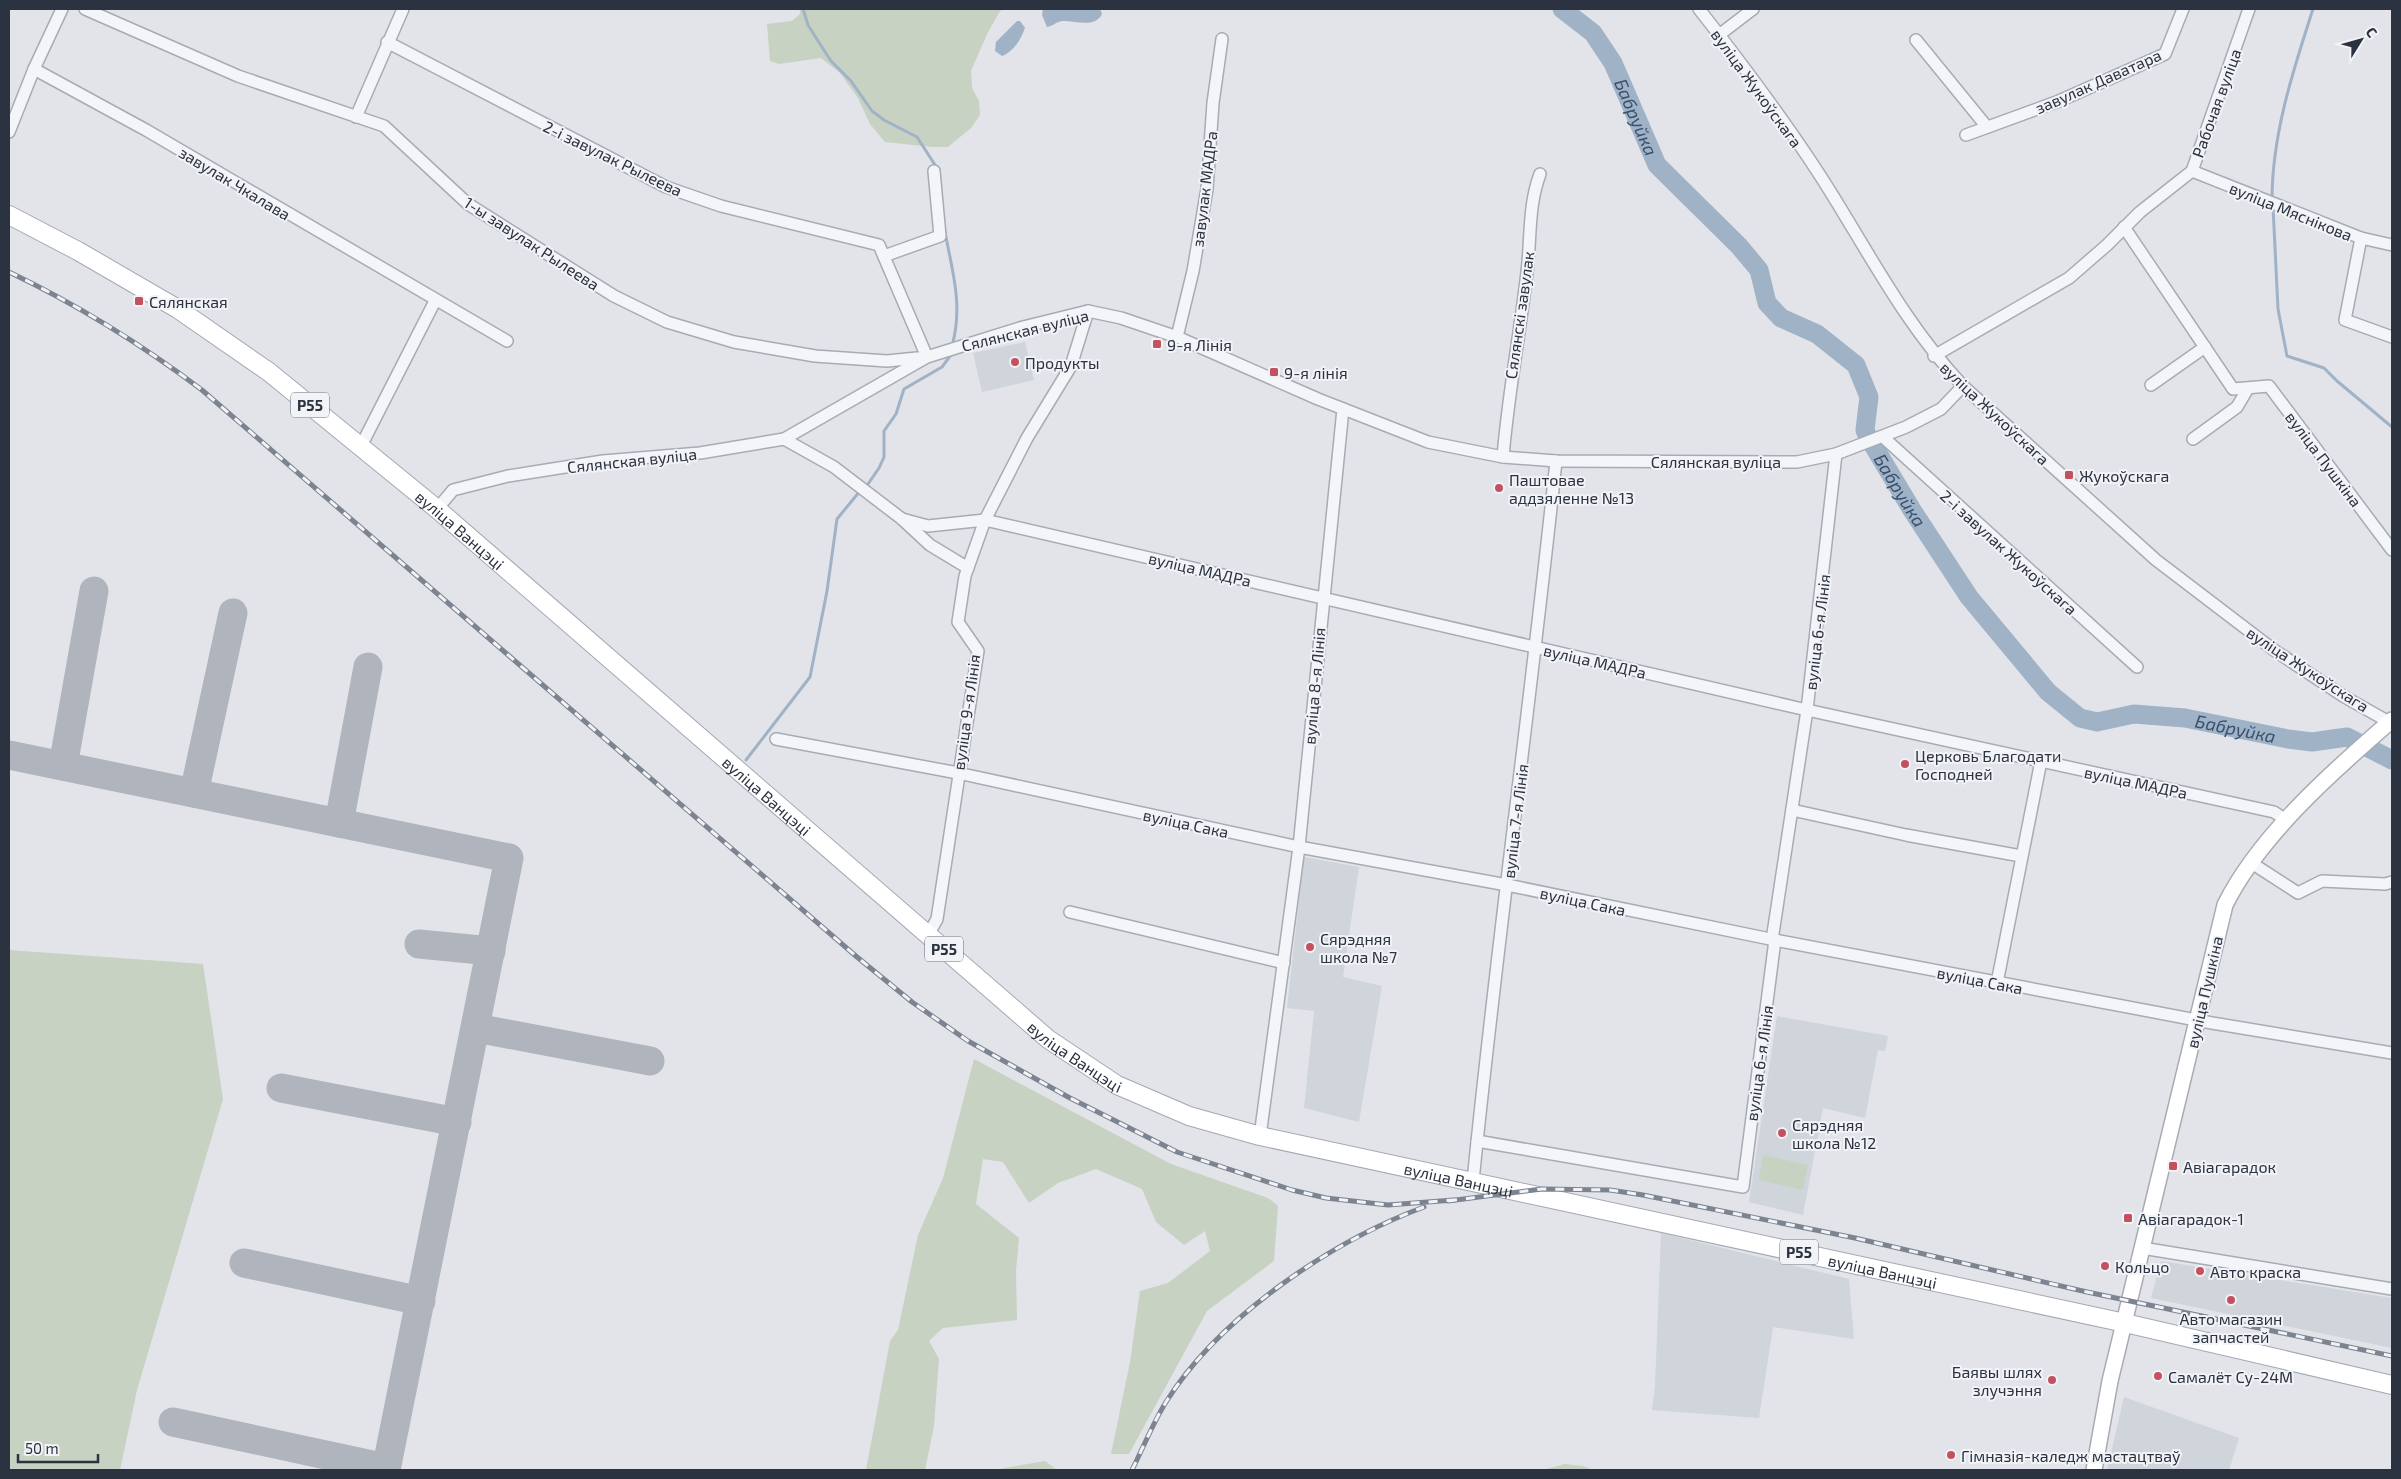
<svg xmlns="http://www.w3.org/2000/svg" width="2401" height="1479" font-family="'Exo 2',sans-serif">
  <rect width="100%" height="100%" fill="#e2e4e9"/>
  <g fill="#d0d4db">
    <polygon points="1025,342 1034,380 982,392 973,353"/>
    <polygon points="1304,857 1359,867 1343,977 1382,986 1359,1122 1304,1108 1314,1011 1287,1008"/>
    <polygon points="1777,1016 1888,1036 1885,1051 1878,1050 1865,1118 1823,1108 1803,1215 1749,1202"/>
    <polygon points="1661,1233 1849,1279 1854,1339 1773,1327 1759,1418 1652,1410 1655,1386"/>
    <polygon points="2161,1261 2392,1298 2392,1348 2151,1298"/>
    <polygon points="2124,1397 2239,1438 2229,1470 2107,1470"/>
  </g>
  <g fill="#c7d2c3">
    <polygon points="800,9 1005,9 1000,11 987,34 971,71 972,88 979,101 980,115 971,128 948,147 932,147 885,142 870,124 858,98 840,73 821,58 779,64 770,61 767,24 792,21 800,14"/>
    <polygon points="9,950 203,964 223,1099 137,1390 120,1470 9,1470"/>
    <polygon points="974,1059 1171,1164 1268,1198 1278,1206 1274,1261 1207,1311 1129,1454 1111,1454 1130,1362 1140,1291 1168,1283 1210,1251 1205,1231 1184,1245 1156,1222 1142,1189 1096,1169 1058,1183 1029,1203 1003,1162 983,1159 976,1204 1019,1238 1016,1271 1017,1320 943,1328 929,1341 939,1359 934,1426 925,1470 866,1470 890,1341 898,1330 918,1235 943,1178"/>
    <polygon points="1763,1155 1808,1165 1803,1190 1759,1180"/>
    <polygon points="1045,1461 1057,1470 994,1470"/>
    <polygon points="1565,1464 1583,1466 1593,1470 1543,1470"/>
  </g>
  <g fill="#a0b2c6">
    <path d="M1100,9L1102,14C1095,29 1074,20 1062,21C1056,22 1053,26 1047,27L1042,15L1043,9Z"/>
    <path d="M1017,21H1020L1025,28C1021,39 1014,51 1002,56L995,51L996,42Z"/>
  </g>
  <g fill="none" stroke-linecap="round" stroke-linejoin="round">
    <g stroke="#a0b2c6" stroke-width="3">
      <polyline points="803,9 808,25 820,44 831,61 851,81 872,111 884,120 917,137 937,168"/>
      <path d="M2272,200C2272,134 2293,71 2313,9"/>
      <polyline points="2273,207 2278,309 2287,356 2324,368 2337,381 2392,427"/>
      <path d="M944,226C951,268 964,303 952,346"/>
      <polyline points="868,484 879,468 884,457 884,431 896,414 904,389 942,367 950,356"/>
      <polyline points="746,760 810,677 827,591 837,519 860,491"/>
    </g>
    <path stroke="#a0b2c6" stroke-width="19" id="s1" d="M1562,9L1593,33L1613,63L1657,165L1739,246L1759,270L1767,303L1781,318L1817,334L1856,365L1869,397L1865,430L1867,435L1912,510L1969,597L2048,692L2080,718L2097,722L2134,714L2185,718L2288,739L2312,742L2347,737L2392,760"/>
    <g stroke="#afb4bd" stroke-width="29">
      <polyline points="9,755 509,858 386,1470"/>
      <polyline points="63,766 94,591"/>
      <polyline points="194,793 233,613"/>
      <polyline points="339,823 368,667"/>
      <polyline points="419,944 491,951"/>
      <polyline points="476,1028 650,1061"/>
      <polyline points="281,1088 457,1122"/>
      <polyline points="244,1263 421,1301"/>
      <polyline points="173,1422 386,1468"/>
    </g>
    <defs>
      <g id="street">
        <polyline points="85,9 238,76 384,126 468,204 614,296 667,322 734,342 815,356 887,361 927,357 879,245 721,206 666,187 387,42"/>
        <path d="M1699,9C1746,69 1793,131 1833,196C1875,264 1908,327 1963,386L2156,560L2274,650L2343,696L2389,722"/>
        <polyline points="1719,35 1753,9"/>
        <polyline points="1916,40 1987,127"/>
        <polyline points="34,69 146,130 507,341"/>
        <polyline points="356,117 403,9"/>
        <polyline points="9,132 34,69 62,9"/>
        <polyline points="1966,135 2059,101 2165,54 2183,9"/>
        <polyline points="2192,171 2361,238 2392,245"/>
        <polyline points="2124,227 2233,389 2269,386 2392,550"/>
        <polyline points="2361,238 2345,320 2392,337"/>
        <polyline points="884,256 940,236 934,171"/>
        <polyline points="1177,337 1193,271 1207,189 1213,103 1222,39"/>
        <polyline points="1934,356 2069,278 2107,245 2140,212 2192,171 2249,9"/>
        <polyline points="2151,385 2205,347"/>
        <polyline points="1883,437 2137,667"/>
        <polyline points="784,439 834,467 902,519 930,545 968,568"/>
        <polyline points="2193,439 2237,407 2247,390"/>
        <polyline points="361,446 435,301"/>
        <path d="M1503,457C1508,395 1520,334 1527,272C1531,239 1528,206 1540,174"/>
        <polyline points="437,509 453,490 508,476 603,461 700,453 784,439 927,357 1023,327 1088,311 1121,318 1177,337 1318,399 1428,442 1503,457 1556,461 1797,462 1836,454 1906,427 1941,409 1963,386"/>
        <polyline points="902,519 928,526 985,520 1807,710 2274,812 2286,820"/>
        <polyline points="776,739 958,773 1299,847 1507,885 1775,940 2212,1023 2392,1053"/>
        <polyline points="1792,810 1906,835 2021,856"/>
        <polyline points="2250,862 2298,893 2322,881 2385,884 2392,882"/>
        <polyline points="1070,912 1284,963"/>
        <polyline points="928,935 937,919 978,651 958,622 965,576 985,520 1027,438 1071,366 1088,311"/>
        <polyline points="1772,940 1807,710 1836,454"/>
        <polyline points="1997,983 2041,761"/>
        <polyline points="1260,1136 1299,847 1343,409"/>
        <polyline points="1477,1141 1743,1187 1775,940"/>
        <path d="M1473,1181C1497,941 1531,701 1556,461"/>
        <polyline points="2142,1248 2392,1289"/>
      </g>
      <path id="secondary" d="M2094,1470L2110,1381L2225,905C2259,836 2334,770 2392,720"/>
      <g id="primary">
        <path id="s2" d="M9,215L78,251L178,309L269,372L437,509L1048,1039L1117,1085L1189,1116L1260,1136L2125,1323L2392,1385"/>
      </g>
    </defs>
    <use href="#street" stroke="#a7abb3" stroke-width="14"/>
    <use href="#secondary" stroke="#a7abb3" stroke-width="18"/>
    <use href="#primary" stroke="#a2a9b4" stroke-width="20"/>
    <use href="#street" stroke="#f4f5f8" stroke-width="11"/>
    <use href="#secondary" stroke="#fff" stroke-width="15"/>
    <use href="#primary" stroke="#fff" stroke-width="18"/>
    <defs>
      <g id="rail">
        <path d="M9,272C78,305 141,344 202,390L857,957L912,1002L968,1041L1070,1098L1177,1152L1292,1190L1326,1198L1388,1205L1454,1200"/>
        <polyline points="1448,1201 1542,1189 1610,1190 1643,1195 1855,1238 2087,1292 2392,1356"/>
        <path d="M1132,1470C1143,1448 1153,1423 1166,1402C1219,1317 1332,1241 1424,1207"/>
      </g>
    </defs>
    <use href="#rail" stroke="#7c8491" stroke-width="5"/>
    <use href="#rail" stroke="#f1f3f7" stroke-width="3" stroke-dasharray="9" stroke-linecap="butt"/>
  </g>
  <g fill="#c45160" stroke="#f1f3f7" stroke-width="2">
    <rect x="134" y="296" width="10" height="10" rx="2.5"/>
    <rect x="1152" y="339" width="10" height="10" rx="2.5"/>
    <circle cx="1015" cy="362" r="5"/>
    <rect x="1269" y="367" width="10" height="10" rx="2.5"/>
    <rect x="2064" y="470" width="10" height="10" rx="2.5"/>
    <circle cx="1499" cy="488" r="5"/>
    <circle cx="1905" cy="764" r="5"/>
    <circle cx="1310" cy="947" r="5"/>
    <circle cx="1782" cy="1133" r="5"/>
    <rect x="2168" y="1161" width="10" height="10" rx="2.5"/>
    <rect x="2123" y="1213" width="10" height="10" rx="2.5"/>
    <circle cx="2105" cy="1266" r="5"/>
    <circle cx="2200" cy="1271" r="5"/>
    <circle cx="2231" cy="1300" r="5"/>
    <circle cx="2158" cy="1376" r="5"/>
    <circle cx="2052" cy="1380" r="5"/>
    <circle cx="1951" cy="1455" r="5"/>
  </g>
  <g text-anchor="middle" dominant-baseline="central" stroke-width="4" stroke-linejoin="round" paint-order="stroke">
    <g fill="#f1f3f7" stroke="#666c77" stroke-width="1">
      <rect x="291" y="392.5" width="38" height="25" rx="4"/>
      <rect x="925" y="936.5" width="38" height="25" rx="4"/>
      <rect x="1780" y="1239.5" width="38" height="25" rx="4"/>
    </g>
    <g font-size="15" font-weight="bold" fill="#2b3240">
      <text x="310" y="405">Р55</text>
      <text x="944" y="949">Р55</text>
      <text x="1799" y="1252">Р55</text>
    </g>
    <g font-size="16" fill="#2b3240" stroke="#f1f3f7">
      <text transform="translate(2098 81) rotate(-24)">завулак Даватара</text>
      <text transform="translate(1757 88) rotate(54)">вуліца Жукоўскага</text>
      <text transform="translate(2216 103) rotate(-70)">Рабочая вуліца</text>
      <text transform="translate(613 158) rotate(26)">2-і завулак Рылеева</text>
      <text transform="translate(235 183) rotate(31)">завулак Чкалава</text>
      <text transform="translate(1204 189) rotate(-83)">завулак МАДРа</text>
      <text transform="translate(2291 211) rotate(22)">вуліца Мяснікова</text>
      <text transform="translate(532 243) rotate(33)">1-ы завулак Рылеева</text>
      <text transform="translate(1519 315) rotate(-82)">Сялянскі завулак</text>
      <text transform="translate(1025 330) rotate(-14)">Сялянская вуліца</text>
      <text transform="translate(1995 413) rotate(43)">вуліца Жукоўскага</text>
      <text transform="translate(2324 459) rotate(53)">вуліца Пушкіна</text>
      <text transform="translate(632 460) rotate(-6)">Сялянская вуліца</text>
      <text x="1716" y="461">Сялянская вуліца</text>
      <text stroke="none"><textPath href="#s2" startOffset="552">вуліца Ванцэці</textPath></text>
      <text transform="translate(2009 552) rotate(42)">2-і завулак Жукоўскага</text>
      <text transform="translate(1200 569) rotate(13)">вуліца МАДРа</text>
      <text transform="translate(1817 632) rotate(-83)">вуліца 6-я Лінія</text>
      <text transform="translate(1595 661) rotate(13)">вуліца МАДРа</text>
      <text transform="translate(2308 669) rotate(33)">вуліца Жукоўскага</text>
      <text transform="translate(1314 686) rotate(-85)">вуліца 8-я Лінія</text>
      <text transform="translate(966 712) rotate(-82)">вуліца 9-я Лінія</text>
      <text transform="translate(2136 782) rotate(12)">вуліца МАДРа</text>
      <text stroke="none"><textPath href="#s2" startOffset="958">вуліца Ванцэці</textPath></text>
      <text transform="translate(1515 821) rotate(-83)">вуліца 7-я Лінія</text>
      <text transform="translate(1186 823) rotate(12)">вуліца Сака</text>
      <text transform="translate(1583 901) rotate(12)">вуліца Сака</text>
      <text transform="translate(1980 980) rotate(11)">вуліца Сака</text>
      <text transform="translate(2204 992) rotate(-77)">вуліца Пушкіна</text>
      <text stroke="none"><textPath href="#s2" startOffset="1362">вуліца Ванцэці</textPath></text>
      <text transform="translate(1759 1063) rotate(-82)">вуліца 6-я Лінія</text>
      <text stroke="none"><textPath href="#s2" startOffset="1768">вуліца Ванцэці</textPath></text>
      <text stroke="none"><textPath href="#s2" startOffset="2202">вуліца Ванцэці</textPath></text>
    </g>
    <g font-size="16" fill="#2b3240" stroke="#f1f3f7" text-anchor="start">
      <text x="149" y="301">Сялянская</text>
      <text x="1167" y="344">9-я Лінія</text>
      <text x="1025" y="362">Продукты</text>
      <text x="1284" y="372">9-я лінія</text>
      <text x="2079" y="475">Жукоўскага</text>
      <text x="1509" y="479">Паштовае<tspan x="1509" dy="18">аддзяленне №13</tspan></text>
      <text x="1915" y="755">Церковь Благодати<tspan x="1915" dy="18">Господней</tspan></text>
      <text x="1320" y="938">Сярэдняя<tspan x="1320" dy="18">школа №7</tspan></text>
      <text x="1792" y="1124">Сярэдняя<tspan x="1792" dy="18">школа №12</tspan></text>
      <text x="2183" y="1166">Авіагарадок</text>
      <text x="2138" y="1218">Авіагарадок-1</text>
      <text x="2115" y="1266">Кольцо</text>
      <text x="2210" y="1271">Авто краска</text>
      <text x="2231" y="1318" text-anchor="middle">Авто магазин<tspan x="2231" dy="18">запчастей</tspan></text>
      <text x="2042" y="1371" text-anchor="end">Баявы шлях<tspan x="2042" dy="18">злучэння</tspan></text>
      <text x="2168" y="1376">Самалёт Су-24М</text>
      <text x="1961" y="1455">Гімназія-каледж мастацтваў</text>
    </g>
    <g font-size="18" font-style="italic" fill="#385070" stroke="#f1f3f7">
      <text stroke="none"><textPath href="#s1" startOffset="134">Бабруйка</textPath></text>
      <text stroke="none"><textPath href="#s1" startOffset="614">Бабруйка</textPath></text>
      <text stroke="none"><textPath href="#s1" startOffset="1064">Бабруйка</textPath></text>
    </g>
  </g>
  <rect width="2401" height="1479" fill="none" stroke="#2b3240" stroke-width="20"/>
  <g transform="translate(2361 40) rotate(53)" stroke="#f1f3f7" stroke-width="4" paint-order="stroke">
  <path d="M0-4L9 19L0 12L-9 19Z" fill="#2b3240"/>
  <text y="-8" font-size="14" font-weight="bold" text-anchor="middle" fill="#2b3240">С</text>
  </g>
  <path d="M18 1454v8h80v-8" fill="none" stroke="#2b3240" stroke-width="2.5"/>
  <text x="25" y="1454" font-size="15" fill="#2b3240" stroke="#f1f3f7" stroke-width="4" paint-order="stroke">50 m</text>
</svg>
